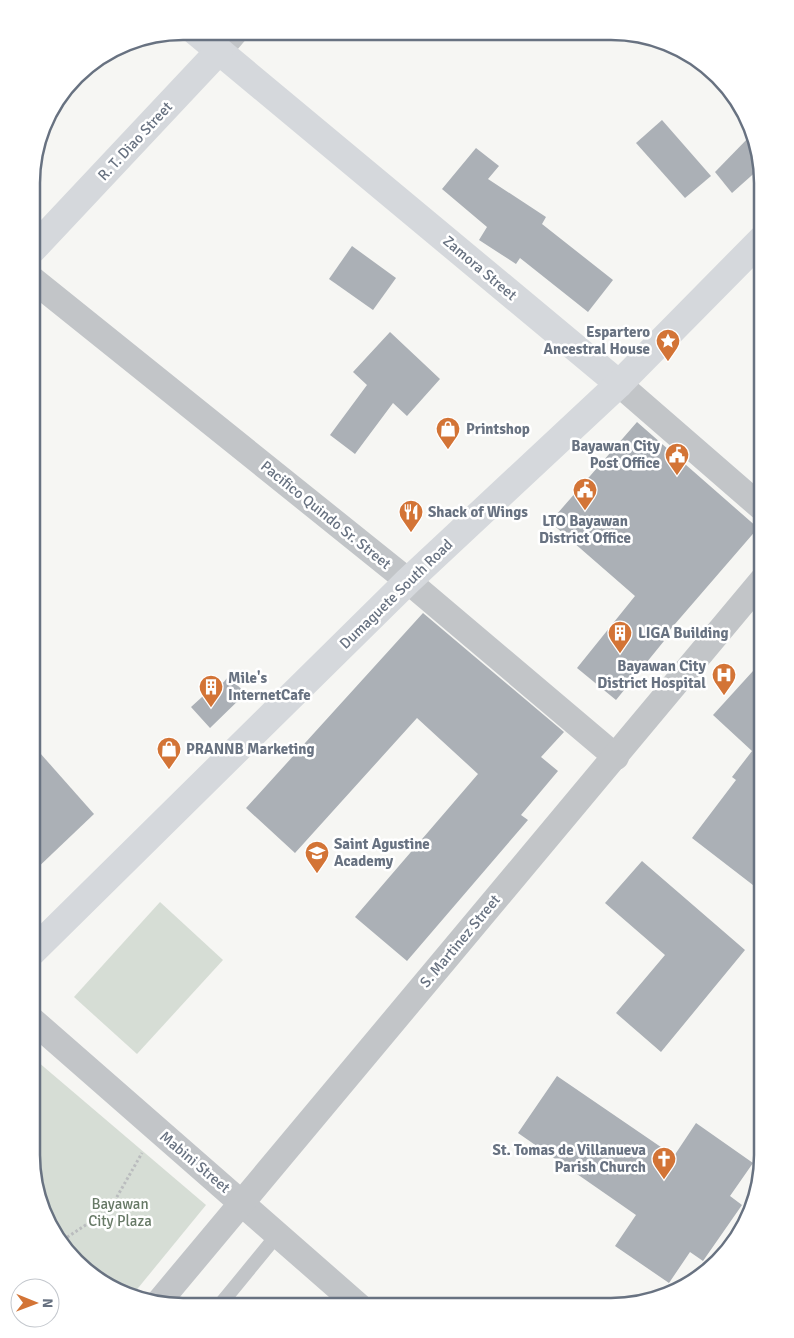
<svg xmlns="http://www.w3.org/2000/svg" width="794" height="1338" font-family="Signika,sans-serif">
  <rect width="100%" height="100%" fill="#f6f6f3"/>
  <g fill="#d6ddd5">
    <polygon points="160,902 223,960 137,1054 74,997"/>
    <polygon points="31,1056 206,1205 134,1293 91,1276 43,1213 31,1155"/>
  </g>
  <g fill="#abb0b6">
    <polygon points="662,120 711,176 685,198 636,143"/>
    <polygon points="753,133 760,168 732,193 715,172"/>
    <polygon points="476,148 499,166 488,179 546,217 542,224 613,280 588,312 520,258 516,264 479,240 487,227 442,189"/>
    <polygon points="352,246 396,278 373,310 329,279"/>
    <polygon points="390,332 440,379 407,416 393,403 355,454 330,435 367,385 353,372"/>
    <polygon points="637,422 758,528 662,639 664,641 616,700 577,668 635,596 550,522"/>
    <polygon points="423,613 564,732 541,757 558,771 521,815 528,820 407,961 355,917 478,774 417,718 295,853 246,808"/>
    <polygon points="763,660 763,760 762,892 692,838 736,780 732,777 752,751 713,715"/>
    <polygon points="228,677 246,693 210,728 191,707 213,687 216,691"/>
    <polygon points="32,744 94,814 32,873"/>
    <polygon points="642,861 745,950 661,1052 616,1013 665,955 605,903"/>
    <polygon points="557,1076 674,1156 696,1123 753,1163 730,1196 742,1205 703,1261 690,1252 669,1283 615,1246 636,1215 518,1133"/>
  </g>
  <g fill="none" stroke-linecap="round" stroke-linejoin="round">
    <g stroke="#babcbe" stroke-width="3" stroke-dasharray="2.5 2.5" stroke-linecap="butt">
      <polyline points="41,1205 54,1228"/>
      <polyline points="63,1240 110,1209 142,1153"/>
    </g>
    <polyline stroke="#c2c5c8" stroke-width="14" points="219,1306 278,1234"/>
    <g stroke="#c2c5c8" stroke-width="26">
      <polyline points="219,51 236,31"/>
      <polyline points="32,279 408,581 616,757"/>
      <polyline points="619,384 763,509"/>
      <polyline points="31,1019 359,1306"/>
      <polyline points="158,1303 763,579"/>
    </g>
    <g stroke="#d5d8dc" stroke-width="28">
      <polyline points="195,31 619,384"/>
      <polyline points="32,250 219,51"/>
    </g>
    <polyline stroke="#d5d8dc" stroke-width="28" points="32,952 408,581 619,384 763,238"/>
  </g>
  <defs>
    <symbol id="sight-pin" viewBox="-11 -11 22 30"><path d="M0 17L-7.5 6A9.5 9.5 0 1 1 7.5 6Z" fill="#d37436" stroke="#fff"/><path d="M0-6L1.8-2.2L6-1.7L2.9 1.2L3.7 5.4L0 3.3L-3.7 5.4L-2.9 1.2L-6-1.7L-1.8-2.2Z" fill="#fff"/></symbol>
    <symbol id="shop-pin" viewBox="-11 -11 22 30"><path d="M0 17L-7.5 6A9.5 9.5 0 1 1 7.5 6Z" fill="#d37436" stroke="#fff"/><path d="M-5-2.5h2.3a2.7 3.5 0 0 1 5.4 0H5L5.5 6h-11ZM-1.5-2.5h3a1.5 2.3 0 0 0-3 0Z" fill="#fff"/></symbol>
    <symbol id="civic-pin" viewBox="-11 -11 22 30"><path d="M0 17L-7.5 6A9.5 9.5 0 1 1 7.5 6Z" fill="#d37436" stroke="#fff"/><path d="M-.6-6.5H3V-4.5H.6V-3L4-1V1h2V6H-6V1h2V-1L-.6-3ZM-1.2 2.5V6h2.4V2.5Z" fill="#fff"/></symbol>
    <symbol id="restaurant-pin" viewBox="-11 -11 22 30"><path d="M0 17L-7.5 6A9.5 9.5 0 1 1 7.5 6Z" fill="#d37436" stroke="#fff"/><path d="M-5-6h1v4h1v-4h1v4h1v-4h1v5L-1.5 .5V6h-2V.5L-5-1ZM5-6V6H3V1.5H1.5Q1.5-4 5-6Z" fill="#fff"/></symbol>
    <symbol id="building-pin" viewBox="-11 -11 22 30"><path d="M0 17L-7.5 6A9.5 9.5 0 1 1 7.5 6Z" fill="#d37436" stroke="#fff"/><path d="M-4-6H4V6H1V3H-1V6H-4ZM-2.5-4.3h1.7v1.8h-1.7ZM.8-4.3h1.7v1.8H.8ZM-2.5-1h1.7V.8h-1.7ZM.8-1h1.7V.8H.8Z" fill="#fff"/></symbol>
    <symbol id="hospital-pin" viewBox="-11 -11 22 30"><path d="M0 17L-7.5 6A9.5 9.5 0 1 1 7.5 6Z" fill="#d37436" stroke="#fff"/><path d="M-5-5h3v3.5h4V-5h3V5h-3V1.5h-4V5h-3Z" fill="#fff"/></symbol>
    <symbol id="school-pin" viewBox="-11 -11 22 30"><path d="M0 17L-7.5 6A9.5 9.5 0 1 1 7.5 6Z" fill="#d37436" stroke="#fff"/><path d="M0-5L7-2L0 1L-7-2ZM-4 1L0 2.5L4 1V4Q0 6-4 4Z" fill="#fff"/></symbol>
    <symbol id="church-pin" viewBox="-11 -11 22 30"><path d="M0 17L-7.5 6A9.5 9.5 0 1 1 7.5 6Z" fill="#d37436" stroke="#fff"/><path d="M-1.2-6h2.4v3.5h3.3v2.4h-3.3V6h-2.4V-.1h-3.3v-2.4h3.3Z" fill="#fff"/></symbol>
  </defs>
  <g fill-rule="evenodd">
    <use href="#sight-pin" x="654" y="327" width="28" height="38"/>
    <use href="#shop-pin" x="434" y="415" width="28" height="38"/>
    <use href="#civic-pin" x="663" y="441" width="28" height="38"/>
    <use href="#civic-pin" x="571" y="476" width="28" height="38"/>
    <use href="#restaurant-pin" x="397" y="498" width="28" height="38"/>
    <use href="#building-pin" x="606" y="619" width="28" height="38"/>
    <use href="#hospital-pin" x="710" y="661" width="28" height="38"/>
    <use href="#building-pin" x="197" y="673" width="28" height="38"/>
    <use href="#shop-pin" x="155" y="735" width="28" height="38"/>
    <use href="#school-pin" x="303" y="839" width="28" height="38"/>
    <use href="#church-pin" x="650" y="1145" width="28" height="38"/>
  </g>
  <g text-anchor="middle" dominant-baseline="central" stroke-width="5" stroke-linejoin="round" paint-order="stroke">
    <g font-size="15" fill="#687281" stroke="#fff">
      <text transform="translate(135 141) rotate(-47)">R. T. Diao Street</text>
      <text transform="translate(480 268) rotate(40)">Zamora Street</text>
      <text transform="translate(326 515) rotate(39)">Pacifico Quindo Sr. Street</text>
      <text transform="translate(396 594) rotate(-44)">Dumaguete South Road</text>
      <text transform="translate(460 941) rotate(-50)">S. Martinez Street</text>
      <text transform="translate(195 1162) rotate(40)">Mabini Street</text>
    </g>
    <g font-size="15" font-weight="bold" fill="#687281" stroke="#fff" text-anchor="start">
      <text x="650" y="332" text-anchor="end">Espartero<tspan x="650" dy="17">Ancestral House</tspan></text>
      <text x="466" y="429">Printshop</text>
      <text x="660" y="446" text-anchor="end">Bayawan City<tspan x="660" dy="17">Post Office</tspan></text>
      <text x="428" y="512">Shack of Wings</text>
      <text x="585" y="521" text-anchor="middle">LTO Bayawan<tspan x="585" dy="17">District Office</tspan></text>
      <text x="638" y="633">LIGA Building</text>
      <text x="706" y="666" text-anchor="end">Bayawan City<tspan x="706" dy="17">District Hospital</tspan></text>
      <text x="228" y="678">Mile's<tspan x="228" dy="17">InternetCafe</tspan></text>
      <text x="186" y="749">PRANNB Marketing</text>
      <text x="334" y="844">Saint Agustine<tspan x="334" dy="17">Academy</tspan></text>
      <text x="646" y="1150" text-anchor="end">St. Tomas de Villanueva<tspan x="646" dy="17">Parish Church</tspan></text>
    </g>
    <g font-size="15" fill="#677966" stroke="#fff">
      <text x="120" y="1204">Bayawan<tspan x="120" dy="17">City Plaza</tspan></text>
    </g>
  </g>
  <path d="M0 0H794V1338H0ZM183 40H611A143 143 0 0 1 754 183V1155A143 143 0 0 1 611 1298H183A143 143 0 0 1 40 1155V183A143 143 0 0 1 183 40Z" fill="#fff" fill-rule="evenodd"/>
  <path fill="none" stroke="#687281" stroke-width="2.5" d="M183 40H611A143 143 0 0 1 754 183V1155A143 143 0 0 1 611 1298H183A143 143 0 0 1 40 1155V183A143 143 0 0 1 183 40Z"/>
  <g transform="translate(35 1303) rotate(91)"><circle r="24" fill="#ffffff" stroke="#c3c7cd"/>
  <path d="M0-4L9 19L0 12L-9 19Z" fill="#d37436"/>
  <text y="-8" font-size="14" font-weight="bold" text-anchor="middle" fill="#687281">N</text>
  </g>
</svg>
